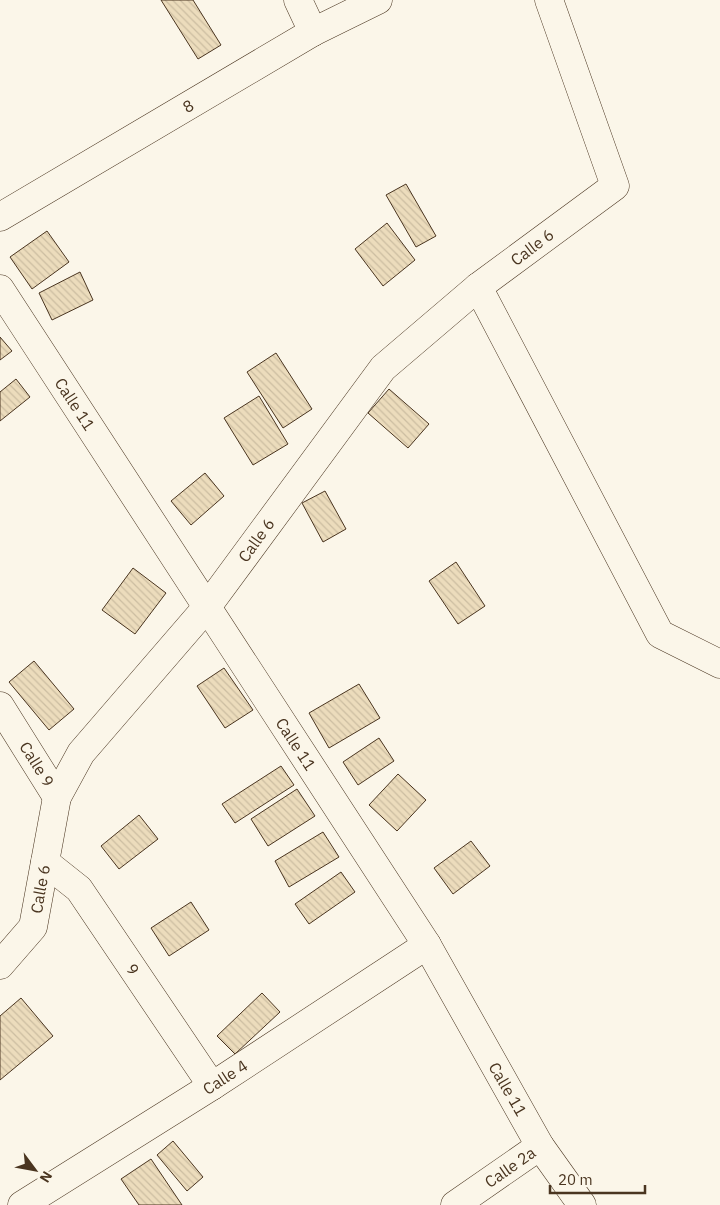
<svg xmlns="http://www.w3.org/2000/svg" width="720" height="1205" font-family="'IBM Plex Sans',sans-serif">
  <defs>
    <pattern id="building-back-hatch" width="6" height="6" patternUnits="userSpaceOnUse" patternTransform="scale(1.25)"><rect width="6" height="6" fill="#ecdcbc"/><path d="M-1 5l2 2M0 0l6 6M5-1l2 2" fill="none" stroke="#ccbda1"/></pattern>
  </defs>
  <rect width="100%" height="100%" fill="#fbf6e9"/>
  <g fill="url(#building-back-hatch)" stroke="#4a3520">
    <polygon points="161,0 193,0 221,45 198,59"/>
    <polygon points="406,184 436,236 416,247 386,195"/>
    <polygon points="387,223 415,260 383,286 355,249"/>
    <polygon points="47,231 69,262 32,289 10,257"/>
    <polygon points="80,272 93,300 52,320 39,293"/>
    <polygon points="0,337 12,351 0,360"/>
    <polygon points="276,353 312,409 283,428 247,372"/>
    <polygon points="16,379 30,397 0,421 0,392"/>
    <polygon points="389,389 429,424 408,448 368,413"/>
    <polygon points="259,396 288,444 253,465 224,418"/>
    <polygon points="205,473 224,496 191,525 171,501"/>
    <polygon points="325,491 346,529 323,542 302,503"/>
    <polygon points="456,562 485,606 458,624 429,581"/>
    <polygon points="133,568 166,593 135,634 102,610"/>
    <polygon points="34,661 74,709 49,730 9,682"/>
    <polygon points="224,668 253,710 225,728 197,686"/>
    <polygon points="359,684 380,718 329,748 309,713"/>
    <polygon points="379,738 394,761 358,785 343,762"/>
    <polygon points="281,766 294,785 235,823 222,804"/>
    <polygon points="398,774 426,800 397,831 369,805"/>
    <polygon points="297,789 315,816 268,846 251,819"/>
    <polygon points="139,815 158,839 119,869 101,846"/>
    <polygon points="323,832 339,857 289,887 275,861"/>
    <polygon points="471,841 490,866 453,894 434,868"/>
    <polygon points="341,872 355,892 309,924 295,904"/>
    <polygon points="191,902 209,930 169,956 151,928"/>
    <polygon points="262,993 280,1012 235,1054 217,1036"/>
    <polygon points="21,998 53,1036 0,1080 0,1016"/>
    <polygon points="173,1141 203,1177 187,1191 157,1155"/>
    <polygon points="151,1159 182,1205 139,1205 121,1179"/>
  </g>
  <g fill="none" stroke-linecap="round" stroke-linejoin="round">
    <defs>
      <g id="minor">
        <polyline points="298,0 313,32"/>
        <polyline points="0,217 313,32 378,0"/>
        <polyline points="478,287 660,634 720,664"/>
        <polyline points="0,289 427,945 540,1146 582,1205"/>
        <polyline points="0,706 57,797"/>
        <polyline points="45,862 79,889 212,1086"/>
        <polyline points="0,965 33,927 57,797 81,753 207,607 383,368 478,287 615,186 549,0"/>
        <polyline points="22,1205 212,1086 427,945"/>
        <polyline points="455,1205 540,1146"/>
      </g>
    </defs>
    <use href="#minor" stroke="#4a3520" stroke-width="29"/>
    <use href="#minor" stroke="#fbf6e9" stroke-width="28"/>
  </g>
  <g text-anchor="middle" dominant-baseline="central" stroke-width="4" stroke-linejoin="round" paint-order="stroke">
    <g font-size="16" fill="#4a3520" stroke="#fbf6e9">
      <text transform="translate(188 106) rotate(-31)">8</text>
      <text transform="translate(532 247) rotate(-37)">Calle 6</text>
      <text transform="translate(75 404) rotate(57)">Calle 11</text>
      <text transform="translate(256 540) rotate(-54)">Calle 6</text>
      <text transform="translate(296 744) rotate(57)">Calle 11</text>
      <text transform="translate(37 764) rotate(58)">Calle 9</text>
      <text transform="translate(40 889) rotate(-80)">Calle 6</text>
      <text transform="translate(133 969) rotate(56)">9</text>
      <text transform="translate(225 1077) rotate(-33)">Calle 4</text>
      <text transform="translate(508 1089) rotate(60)">Calle 11</text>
      <text transform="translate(510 1167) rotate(-35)">Calle 2a</text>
    </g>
  </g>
  <g transform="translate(35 1170) rotate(122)" stroke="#fbf6e9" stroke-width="4" paint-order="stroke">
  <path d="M0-4L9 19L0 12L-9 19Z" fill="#4a3520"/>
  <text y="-8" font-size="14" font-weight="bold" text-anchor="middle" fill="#4a3520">N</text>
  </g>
  <path d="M550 1185v8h95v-8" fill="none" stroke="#4a3520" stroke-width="2.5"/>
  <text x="558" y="1185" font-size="15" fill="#4a3520" stroke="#fbf6e9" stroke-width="4" paint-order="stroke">20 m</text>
</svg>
